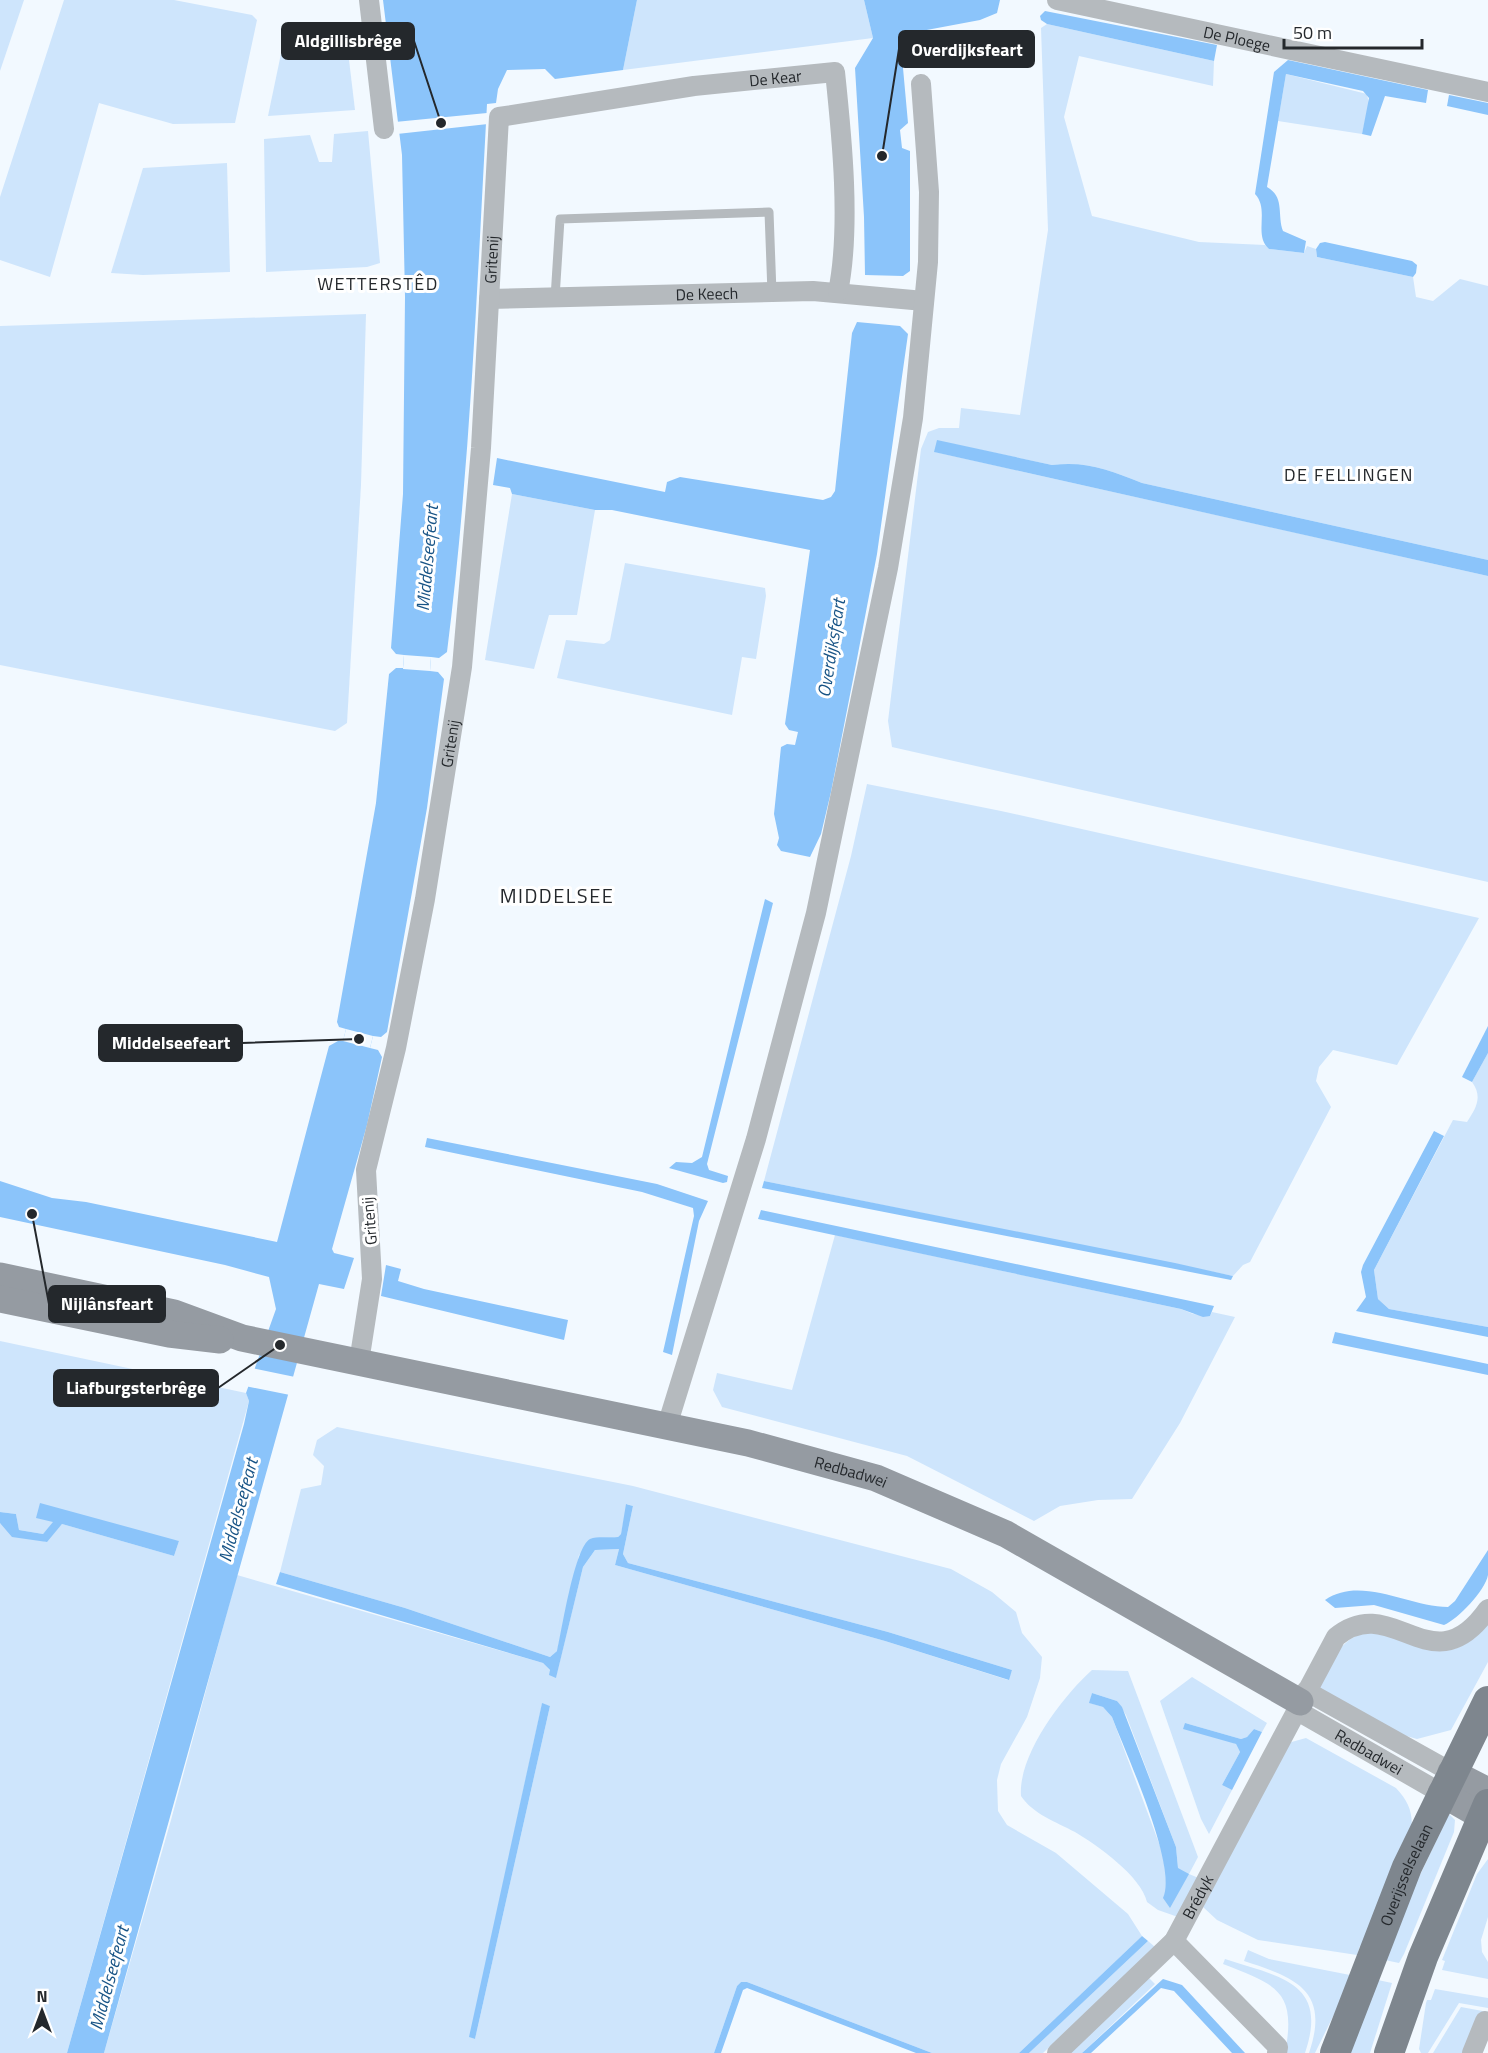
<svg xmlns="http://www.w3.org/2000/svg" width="1488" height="2053" font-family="'Titillium Web',sans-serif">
  <rect width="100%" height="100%" fill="#f2f9ff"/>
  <g fill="#cee5fc" fill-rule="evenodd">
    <polygon points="0,0 24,0 0,71"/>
    <polygon points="64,0 174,0 252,15 257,20 235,123 173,124 99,103 50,277 0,260 0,197"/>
    <polygon points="637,0 864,0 873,38 623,70"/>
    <path d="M1047,24L1214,61L1213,86L1079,56L1064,117L1092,216L1199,242L1265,245L1269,249L1304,253L1307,246L1316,249L1317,257L1413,277L1416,297L1433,301L1460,279L1488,286V560L1142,483C1109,470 1088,461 1052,465L938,441L935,452L1488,576V882L892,747L888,721L921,449L928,432L939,428H959L961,408L1020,415L1048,230L1041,28Z"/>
    <polygon points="287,25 346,35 355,110 268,116"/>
    <polygon points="1286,74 1367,94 1369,104 1362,134 1278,121"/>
    <polygon points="368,131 380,263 367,267 266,272 264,139 310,135 319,162 332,162 334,134"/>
    <polygon points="227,163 230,272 143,275 111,273 143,168"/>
    <polygon points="366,314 361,485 347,723 335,731 0,665 0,326"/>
    <polygon points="512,494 595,510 577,615 549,615 534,669 485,660"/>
    <polygon points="625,563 765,588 766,596 756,659 742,657 732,715 557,678 566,640 604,644 610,640"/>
    <polygon points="867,784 1001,811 1479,918 1397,1065 1333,1050 1319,1067 1316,1081 1331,1107 1250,1262 1243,1265 1233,1276 764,1181 851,856"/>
    <path d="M1488,1053V1327L1389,1309L1378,1299L1374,1270L1453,1120L1467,1122C1476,1108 1483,1097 1472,1082Z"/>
    <polygon points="835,1235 1181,1309 1193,1314 1210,1316 1212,1312 1235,1317 1180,1423 1132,1499 1098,1500 1060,1506 1034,1521 907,1456 722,1407 713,1390 717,1373 792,1390"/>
    <polygon points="0,1341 246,1393 249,1401 67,2053 0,2053 0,1523 46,1542 62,1524 174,1556 179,1541 54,1522 43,1534 19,1530 16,1514 0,1512"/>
    <path d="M337,1427L633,1486L951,1569L992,1592L1016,1612L1022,1633L1042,1657L1040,1678L1027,1717L1001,1764L997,1780L998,1811L1007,1825L1056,1853L1128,1914L1142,1936L1019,2053H932L747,1982H741L737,1986L714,2053H104L171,1820L237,1575L543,1663L556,1677L583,1567L595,1550L619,1549L615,1565L885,1641L1008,1680L1012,1670L888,1632L628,1563L623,1554L633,1506L627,1504L621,1534L618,1537L597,1538L579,1555L557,1651L550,1657L405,1608L280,1572L301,1489L321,1485L324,1466L313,1455L317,1440ZM542,1704L550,1706L475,2039L470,2037Z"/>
    <path d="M1488,1620V1662L1451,1730L1417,1739L1389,1731L1316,1691C1326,1673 1336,1645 1356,1636C1402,1614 1440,1690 1488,1620Z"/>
    <path d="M1092,1670L1128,1671L1198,1857L1189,1874L1201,1879L1178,1917L1158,1910L1147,1902C1141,1876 1097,1845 1075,1832C1056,1822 1033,1814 1021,1796C1018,1755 1062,1697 1092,1670ZM1092,1693L1117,1701L1126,1715L1176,1847L1178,1868L1167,1890L1163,1854L1112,1717L1103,1707L1090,1703Z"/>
    <polygon points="1192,1677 1267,1723 1262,1732 1254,1729 1247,1737 1241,1739 1185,1723 1236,1744 1240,1752 1222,1785 1232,1790 1209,1834 1201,1819 1160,1701"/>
    <path d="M1306,1738L1396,1788C1409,1802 1414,1814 1411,1834L1363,1947L1360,1946L1357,1955L1258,1940L1217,1920L1203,1907L1288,1743Z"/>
    <polygon points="1449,1814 1455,1820 1454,1832 1404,1954 1399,1963 1380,1959"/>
    <polygon points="1488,1859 1488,1917 1481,1940 1482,1952 1488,1962 1488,1979 1442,1970 1445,1961 1442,1960 1477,1874"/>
    <polygon points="1148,1941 1155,1947 1043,2053 1029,2053"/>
    <path d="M1248,1950L1269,1959L1350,1975L1346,1990L1315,2053H1309C1330,1991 1297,1978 1244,1961Z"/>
    <path d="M1225,1959C1280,1977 1329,1982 1305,2053H1285C1297,1990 1276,1985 1223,1964Z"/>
    <polygon points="1148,1977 1155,1984 1082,2053 1069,2053"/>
    <polygon points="1373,1979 1392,1983 1370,2053 1345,2053"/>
    <polygon points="1435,1989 1488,1998 1488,2008 1459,2003 1428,2053 1421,2053 1419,2049 1426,2003 1427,2000 1431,2000"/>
    <polygon points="1461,2007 1488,2012 1478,2014 1463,2053 1433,2053"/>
  </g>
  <g fill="#8bc4fa">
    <path d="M383,0H637L623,70L555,79L545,69L507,70L498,89L496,103L487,104C477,287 470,470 447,652L439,658L431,657L430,671L438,672L444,679L427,808L387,1032L381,1037L373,1036L370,1048L378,1050L382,1057L367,1125L332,1249L334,1253L354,1258L344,1289L319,1284L104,2053H67L244,1424L249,1401L246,1393L276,1309L269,1277L225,1265L0,1217V1181L52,1198L86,1202L277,1242L329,1046L338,1041H343L346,1029L339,1027L337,1022L376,803L389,674L396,668H403L404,655L396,654L391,648L403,494L405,297L402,155Z"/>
    <polygon points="864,0 1000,0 997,13 980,20 900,35 908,123 900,130 902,148 910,151 910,271 903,276 865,275 864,217 855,68 873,38"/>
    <polygon points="1045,11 1217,45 1214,61 1047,24 1041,20 1040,16"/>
    <path d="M1288,60L1428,90L1426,103L1385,96L1371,136L1362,134L1369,98L1363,91L1286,74L1267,187C1285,197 1277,214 1283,231L1306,241L1304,253L1269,249C1253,235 1270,210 1255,194L1274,72Z"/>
    <polygon points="1449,95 1488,103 1488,115 1447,106"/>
    <polygon points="1325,242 1412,261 1417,265 1416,273 1413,277 1317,257 1316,249 1320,243"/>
    <polygon points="857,322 900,326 908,334 877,554 856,664 831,792 821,834 810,857 781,851 777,845 779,838 774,814 781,747 787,744 795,745 798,732 789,730 785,724 810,550 612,510 595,510 512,494 510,488 493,485 497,458 665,492 667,482 680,477 823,500 831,497 835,491 852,333"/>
    <path d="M937,440L1052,465C1088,461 1109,470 1142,483L1488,560V576L934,452Z"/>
    <polygon points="765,899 773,903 707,1164 709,1170 728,1176 727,1182 723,1183 669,1168 676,1162 692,1163 702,1157"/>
    <polygon points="1488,1026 1488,1053 1472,1082 1462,1077"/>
    <polygon points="1434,1131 1444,1136 1374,1270 1378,1299 1389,1309 1488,1327 1488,1337 1356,1311 1366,1297 1361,1272 1363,1265"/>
    <polygon points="427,1138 657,1184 708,1201 699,1221 672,1355 663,1352 694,1216 693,1208 642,1192 425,1147"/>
    <polygon points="764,1181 1175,1263 1233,1276 1231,1280 762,1188"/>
    <polygon points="761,1210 1214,1306 1210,1316 1203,1317 1181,1309 758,1219"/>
    <polygon points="386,1265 401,1269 398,1281 424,1289 568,1320 564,1340 381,1296"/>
    <polygon points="1335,1332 1488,1364 1488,1375 1332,1343"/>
    <polygon points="40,1503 179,1541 174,1556 62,1524 47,1542 12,1537 0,1523 0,1512 16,1514 19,1530 43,1534 53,1522 36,1518"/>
    <path d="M626,1504L633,1506L623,1554L628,1563L888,1632L1012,1670L1009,1680L885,1641L615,1565L619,1549L595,1550L583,1567L556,1678L549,1675L550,1670L543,1663L276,1584L280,1572L405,1608L550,1657L557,1651C562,1631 574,1548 590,1539C597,1536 609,1538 618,1537L621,1534Z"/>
    <path d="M1488,1550C1488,1558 1488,1567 1488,1575C1485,1591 1458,1619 1444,1625L1374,1605L1335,1608L1325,1600C1361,1575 1409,1607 1448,1607L1455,1601Z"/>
    <path d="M1092,1693L1117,1701L1122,1707L1176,1847L1178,1868L1189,1874L1170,1908L1163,1898C1178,1866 1126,1754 1112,1717L1103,1707L1089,1703Z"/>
    <polygon points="542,1703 550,1706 475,2039 469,2037"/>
    <polygon points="1185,1723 1241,1739 1247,1737 1254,1729 1262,1732 1232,1790 1222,1785 1240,1752 1236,1744 1183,1729"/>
    <polygon points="1142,1936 1148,1941 1029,2053 1019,2053"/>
    <polygon points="1163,1979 1182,1985 1245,2053 1232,2053 1174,1991 1161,1988 1091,2053 1082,2053"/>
    <polygon points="741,1982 747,1982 932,2053 916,2053 747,1988 743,1990 721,2053 714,2053 737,1986"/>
  </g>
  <g fill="#f2f9ff">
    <polygon points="487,113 488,124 397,134 395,122"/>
    <polygon points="404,655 431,657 430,671 403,669"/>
    <polygon points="346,1029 373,1036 370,1048 343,1041"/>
    <polygon points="252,1368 295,1377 290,1395 245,1386"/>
  </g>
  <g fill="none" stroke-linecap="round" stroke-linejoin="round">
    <polyline stroke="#b5babe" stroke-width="9" points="555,298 560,219 769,212 772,293"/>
    <g stroke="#b5babe" stroke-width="20">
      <polyline points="369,0 384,129"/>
      <path id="s1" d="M1057,0L1488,92"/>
      <path id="s2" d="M489,299L813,291L924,301"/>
      <path id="s3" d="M359,1362L372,1279L366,1170L396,1048L425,899L462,667L481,448L499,117L694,86L835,72C842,138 851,228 838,292"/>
      <polyline points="667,1426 756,1139 816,913 888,568 913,418 928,262 929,192 921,84"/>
      <polyline points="1306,1691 1451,1772"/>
      <path id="s4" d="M1296,1710L1441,1793"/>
      <polyline points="1174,1941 1278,2047 1277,2053"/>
      <path id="s5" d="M1057,2053L1174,1941L1336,1637C1393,1590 1432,1689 1488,1609"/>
      <polyline points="1472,2053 1485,2021"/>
    </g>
    <g stroke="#959ba2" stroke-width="27">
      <path id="s6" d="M0,1276L174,1313L242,1338L748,1443L876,1478L1006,1534L1300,1702"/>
      <polyline points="0,1299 169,1334 220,1340"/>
      <polyline points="1451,1772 1488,1791"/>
      <polyline points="1441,1793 1488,1820"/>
    </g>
    <g stroke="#7e868e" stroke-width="30">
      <path id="s7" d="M1335,2053L1407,1867L1488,1701"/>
      <polyline points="1389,2053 1423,1957 1488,1804"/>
    </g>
  </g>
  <g text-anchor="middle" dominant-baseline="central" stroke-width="6" stroke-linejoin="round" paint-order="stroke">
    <g font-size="16" fill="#24282c" stroke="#fff">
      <text stroke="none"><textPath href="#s1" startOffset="184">De Ploege</textPath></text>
      <text stroke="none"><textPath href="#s3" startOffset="1536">De Kear</textPath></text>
      <text stroke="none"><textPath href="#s3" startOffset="1114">Gritenij</textPath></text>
      <text stroke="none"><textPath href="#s2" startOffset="218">De Keech</textPath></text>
      <text stroke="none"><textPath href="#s3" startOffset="628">Gritenij</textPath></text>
      <text transform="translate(369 1221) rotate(-95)">Gritenij</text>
      <text stroke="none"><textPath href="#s6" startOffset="874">Redbadwei</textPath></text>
      <text stroke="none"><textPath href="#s4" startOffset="84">Redbadwei</textPath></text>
      <text stroke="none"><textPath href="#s7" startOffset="192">Overijsselselaan</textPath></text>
      <text stroke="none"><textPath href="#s5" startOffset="212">Brédyk</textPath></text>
    </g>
    <g font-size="18" letter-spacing="1.5" fill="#24282c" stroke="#fff">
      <text x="378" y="283">WETTERSTÊD</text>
      <text x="1349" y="474">DE FELLINGEN</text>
    </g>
    <g font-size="18" font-style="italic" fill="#185486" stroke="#fff">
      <text transform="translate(427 558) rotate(-85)">Middelseefeart</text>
      <text transform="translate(831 648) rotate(-81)">Overdijksfeart</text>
      <text transform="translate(238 1510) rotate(-75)">Middelseefeart</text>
      <text transform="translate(109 1978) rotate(-75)">Middelseefeart</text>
    </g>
    <g font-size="20" letter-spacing="1.5" fill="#24282c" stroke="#fff">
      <text x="557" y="895">MIDDELSEE</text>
    </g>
  </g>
  <path fill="none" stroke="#24282c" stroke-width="2" d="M441 123L414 41M882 156L899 49M359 1039L242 1043M32 1214L49 1304M280 1345L218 1388"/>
  <g fill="#24282c" stroke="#fff" stroke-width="2">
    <circle cx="441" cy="123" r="6"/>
    <circle cx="882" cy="156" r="6"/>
    <circle cx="359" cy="1039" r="6"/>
    <circle cx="32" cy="1214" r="6"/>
    <circle cx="280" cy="1345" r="6"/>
  </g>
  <g fill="#24282c" stroke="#24282c" stroke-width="2">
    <rect x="282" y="23" width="132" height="36" rx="6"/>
    <rect x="899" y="31" width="135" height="36" rx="6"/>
    <rect x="99" y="1025" width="143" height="36" rx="6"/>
    <rect x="49" y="1286" width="116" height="36" rx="6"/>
    <rect x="54" y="1370" width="164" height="36" rx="6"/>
  </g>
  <g font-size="18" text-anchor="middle" font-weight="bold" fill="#fff">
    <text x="348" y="47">Aldgillisbrêge</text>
    <text x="967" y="56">Overdijksfeart</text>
    <text x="171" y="1049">Middelseefeart</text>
    <text x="107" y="1310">Nijlânsfeart</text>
    <text x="136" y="1394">Liafburgsterbrêge</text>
  </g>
  <g transform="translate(42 2011)" stroke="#ffffff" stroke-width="4.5" paint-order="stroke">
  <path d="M0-4.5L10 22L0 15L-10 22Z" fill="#24282c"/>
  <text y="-9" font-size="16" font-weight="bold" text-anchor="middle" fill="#24282c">N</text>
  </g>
  <path d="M1284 39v9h138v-9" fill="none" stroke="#24282c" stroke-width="3"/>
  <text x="1293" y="39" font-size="18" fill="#24282c" stroke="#ffffff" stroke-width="4.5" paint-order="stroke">50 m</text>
</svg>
